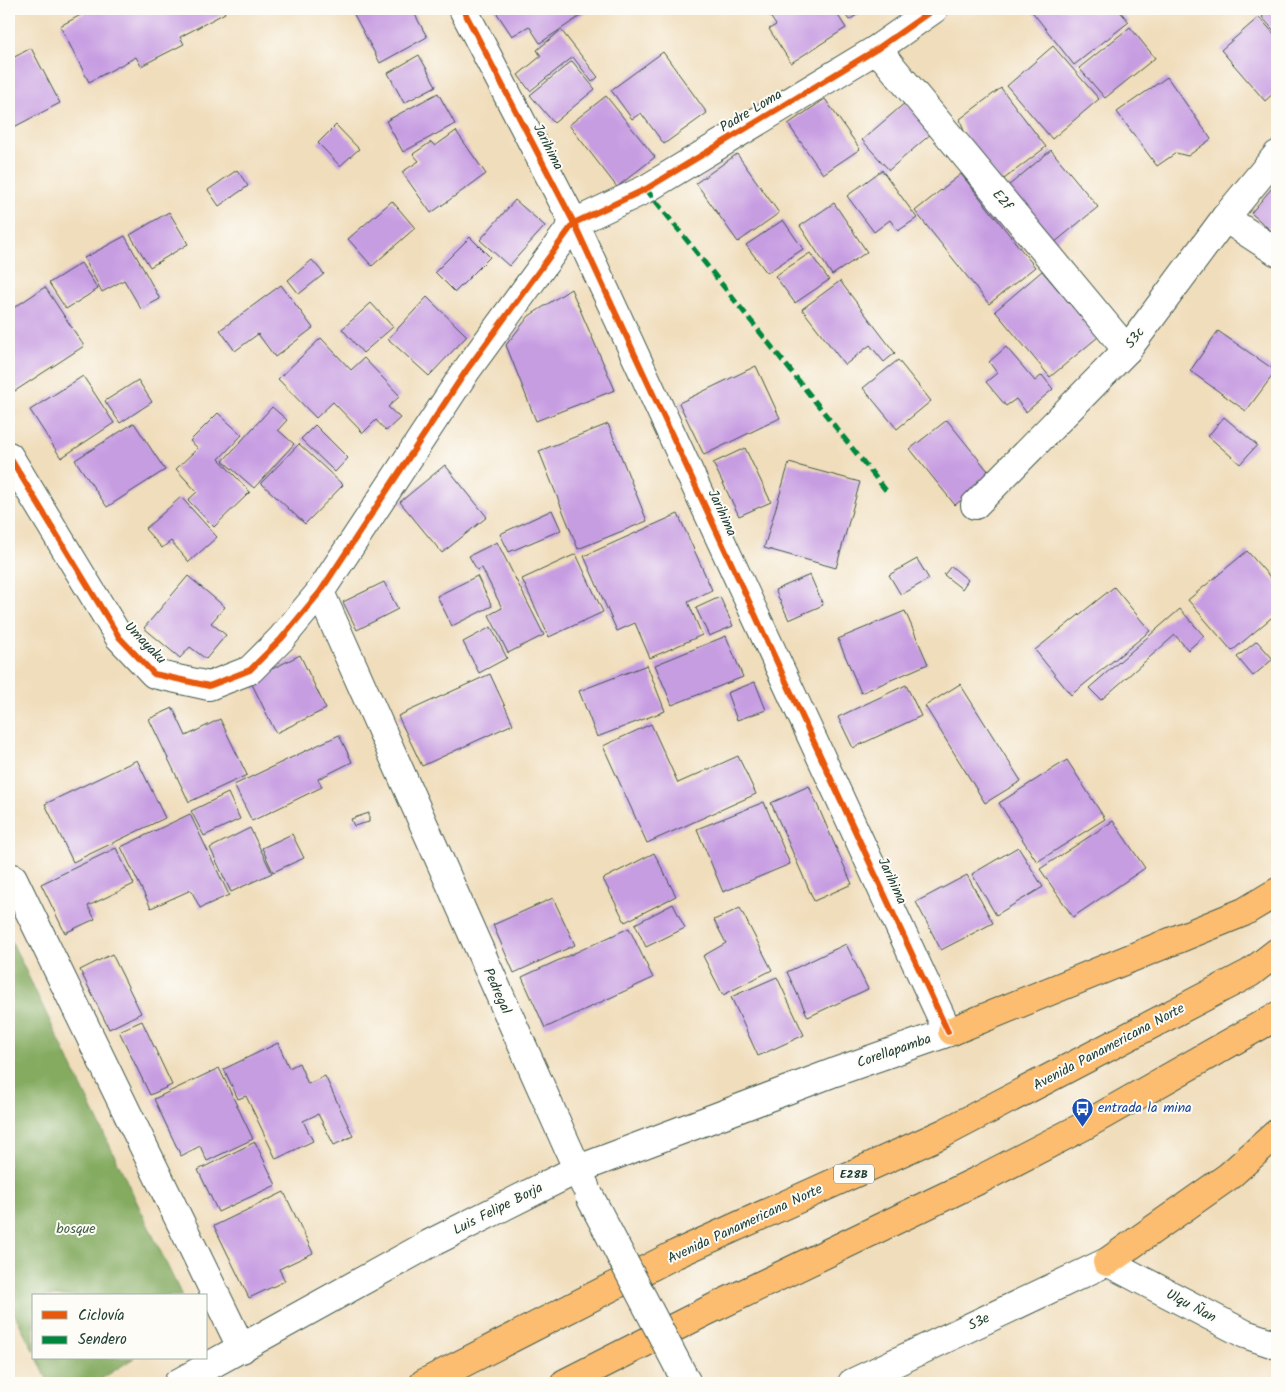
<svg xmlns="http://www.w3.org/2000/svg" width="1286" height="1392" font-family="Kalam,sans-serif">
  <rect width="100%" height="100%" fill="#fdfcf7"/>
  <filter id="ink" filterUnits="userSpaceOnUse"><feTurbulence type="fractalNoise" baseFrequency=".02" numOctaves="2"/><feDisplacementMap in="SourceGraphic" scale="10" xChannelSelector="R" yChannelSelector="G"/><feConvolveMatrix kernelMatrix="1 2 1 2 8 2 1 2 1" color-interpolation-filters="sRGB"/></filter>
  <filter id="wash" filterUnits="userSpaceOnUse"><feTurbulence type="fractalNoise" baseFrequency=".0096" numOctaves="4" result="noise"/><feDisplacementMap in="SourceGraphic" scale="20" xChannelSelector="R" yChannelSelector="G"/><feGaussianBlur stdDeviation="1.12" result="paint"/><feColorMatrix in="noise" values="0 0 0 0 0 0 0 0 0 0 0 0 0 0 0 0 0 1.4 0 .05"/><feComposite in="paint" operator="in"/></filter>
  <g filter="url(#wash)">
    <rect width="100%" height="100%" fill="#f0ddbb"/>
    <g fill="#84ab61" stroke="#52744a">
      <polygon points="9,936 182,1296 34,1296 34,1352 9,1303"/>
      <polygon points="37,1358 134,1358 95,1383 49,1383"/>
    </g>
    <g id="blocks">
      <g fill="#c79de2">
        <polygon points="92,9 223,9 225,13 180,37 184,44 141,66 136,57 89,82 60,26"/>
        <polygon points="351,9 412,9 427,37 380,63"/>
        <polygon points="494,9 591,9 540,43 529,26 512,36"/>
        <polygon points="765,9 834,9 846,28 791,63 769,29 776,25"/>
        <polygon points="841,9 866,9 849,20"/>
        <polygon points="1030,9 1118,9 1129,22 1074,65"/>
        <polygon points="1271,9 1277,9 1277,34 1262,17"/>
        <polygon points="1259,17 1277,37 1277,90 1265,101 1221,50"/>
        <polygon points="1130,27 1155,58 1105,98 1079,68"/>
        <polygon points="561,30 598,77 592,82 573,57 530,91 518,75 541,56 537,50"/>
        <polygon points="1053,46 1099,99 1052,139 1007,86"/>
        <polygon points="31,48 60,103 14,127 9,118 9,60"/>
        <polygon points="663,52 707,113 664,144 641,113 632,119 611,90"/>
        <polygon points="419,55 436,86 404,103 388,73"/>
        <polygon points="572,61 595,89 554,123 530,95"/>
        <polygon points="1167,77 1211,139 1188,156 1176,153 1157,166 1117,112"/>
        <polygon points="1001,88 1046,147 1000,182 966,138 960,119"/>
        <polygon points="438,93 455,124 403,152 386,121"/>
        <polygon points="606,96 655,157 617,187 569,125"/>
        <polygon points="825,99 860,149 823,174 788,124"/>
        <polygon points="906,102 932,133 889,170 862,140"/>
        <polygon points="336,125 359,149 340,166 318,143"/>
        <polygon points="456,131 486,174 431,213 402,172 419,161 413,154 431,142 435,146"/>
        <polygon points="1051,150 1098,207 1054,243 1007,187"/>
        <polygon points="737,154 779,213 738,242 696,183"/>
        <polygon points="237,170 248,186 219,206 208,190"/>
        <polygon points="882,170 917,218 898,231 890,220 874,232 847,196"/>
        <polygon points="961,174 1035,267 989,304 915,211"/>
        <polygon points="1277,182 1277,236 1251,213"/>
        <polygon points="515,200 545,226 509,266 480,240"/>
        <polygon points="392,201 415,228 372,266 348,239"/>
        <polygon points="834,203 867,252 832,275 800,226"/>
        <polygon points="169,212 188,244 150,267 130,235"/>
        <polygon points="783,220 803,249 767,273 746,245"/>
        <polygon points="125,236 160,299 141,309 124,280 102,292 84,258"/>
        <polygon points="470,237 490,257 455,292 435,272"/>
        <polygon points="810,253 829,280 795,303 775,276"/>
        <polygon points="312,260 324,274 299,294 288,280"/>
        <polygon points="81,263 98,289 66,309 49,283"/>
        <polygon points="1042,271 1098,337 1050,377 995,311"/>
        <polygon points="840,281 895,353 884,362 870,345 845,365 802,309"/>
        <polygon points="281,285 313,328 275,357 258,334 235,351 220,330"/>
        <polygon points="45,287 84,346 15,391 9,382 9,311"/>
        <polygon points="571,289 615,390 536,421 506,345 529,316"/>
        <polygon points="427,297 467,336 429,376 388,339"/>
        <polygon points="371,303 393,327 363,353 342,329"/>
        <polygon points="1218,331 1276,371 1246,411 1190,371"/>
        <polygon points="321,338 351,370 364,358 400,396 388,407 400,418 386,431 376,420 363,433 333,402 316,418 278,379"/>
        <polygon points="1006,347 1035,381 1042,375 1053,389 1026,412 1016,399 1006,406 986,382 997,373 989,362"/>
        <polygon points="898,360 931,401 897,429 863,388"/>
        <polygon points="756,366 780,418 704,455 679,403"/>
        <polygon points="83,376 114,423 61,458 30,410"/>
        <polygon points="138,380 152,402 120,423 105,401"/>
        <polygon points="272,407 287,420 278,430 294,444 254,488 223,461"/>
        <polygon points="218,413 242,435 219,459 250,492 214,527 188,500 197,492 176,469 198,448 190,441"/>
        <polygon points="1224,417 1257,445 1240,464 1208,436"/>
        <polygon points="947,420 992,476 955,505 910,449"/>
        <polygon points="134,423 165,470 107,507 75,460"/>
        <polygon points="608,424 647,521 578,549 539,451"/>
        <polygon points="315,425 348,458 335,472 301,439"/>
        <polygon points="299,444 343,485 305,524 261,483"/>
        <polygon points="745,448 771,502 739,516 713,463"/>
        <polygon points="789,463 860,482 836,568 764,548"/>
        <polygon points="445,465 487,517 442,553 400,502"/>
        <polygon points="181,497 217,537 189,562 171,541 162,548 145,529"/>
        <polygon points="552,510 561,530 509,552 500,534"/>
        <polygon points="678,514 712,590 688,602 702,635 650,658 635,623 617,631 584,556"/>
        <polygon points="497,542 544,635 508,653 489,615 502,608 482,568 477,570 469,556"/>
        <polygon points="1247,551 1277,585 1277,613 1232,651 1188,600"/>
        <polygon points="576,554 603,612 549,637 522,579"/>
        <polygon points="917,559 929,579 901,595 889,575"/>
        <polygon points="951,566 968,580 962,589 944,575"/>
        <polygon points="810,575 823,605 789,620 775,590"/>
        <polygon points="188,576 225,607 211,623 226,635 206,659 190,647 180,658 144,628"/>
        <polygon points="477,576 492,606 452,626 437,596"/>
        <polygon points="384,582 398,609 357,630 343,602"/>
        <polygon points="1114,587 1150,631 1071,695 1035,650"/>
        <polygon points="720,597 733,626 709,636 696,608"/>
        <polygon points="1180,609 1204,636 1188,650 1175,635 1101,700 1089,688"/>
        <polygon points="905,611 928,664 861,693 838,639"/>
        <polygon points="491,627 507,658 479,673 463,642"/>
        <polygon points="726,636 743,677 672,705 655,665"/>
        <polygon points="1257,641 1273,659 1253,676 1237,657"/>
        <polygon points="300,655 326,709 276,733 250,680"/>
        <polygon points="647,665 665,711 597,737 579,691"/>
        <polygon points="490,674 513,724 422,766 398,716"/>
        <polygon points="755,682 766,710 737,720 727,693"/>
        <polygon points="960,684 1021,781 985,803 925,706"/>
        <polygon points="906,685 921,716 853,748 838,717"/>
        <polygon points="173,708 186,736 220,719 247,775 189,802 149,719"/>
        <polygon points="651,724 678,783 738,756 756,794 647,843 603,746"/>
        <polygon points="339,735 352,762 318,779 322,787 252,821 234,785"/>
        <polygon points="137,760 165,818 73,862 45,804"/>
        <polygon points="1067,760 1105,819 1037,862 999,803"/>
        <polygon points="809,786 852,884 814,901 771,803"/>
        <polygon points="228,793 240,819 204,836 191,811"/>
        <polygon points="764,802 790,864 723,892 697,829"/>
        <polygon points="369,813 369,822 354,826 351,819"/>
        <polygon points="190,814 229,895 200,908 191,890 151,908 121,847"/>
        <polygon points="1113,821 1145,868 1073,917 1040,869"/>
        <polygon points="250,828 272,873 231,892 210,848"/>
        <polygon points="292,834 304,858 273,872 262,848"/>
        <polygon points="1018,847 1043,887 996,915 972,874"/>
        <polygon points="116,848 134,884 88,906 95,919 65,933 41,884"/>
        <polygon points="654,853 676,896 625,922 603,879"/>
        <polygon points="967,875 993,923 941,950 916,902"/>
        <polygon points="553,898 575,945 514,973 493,925"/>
        <polygon points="673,904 685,928 646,947 635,924"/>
        <polygon points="740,908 772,970 723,995 703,956 726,943 714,920"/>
        <polygon points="629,928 653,978 545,1028 522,977"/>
        <polygon points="846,944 868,989 808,1017 787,972"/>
        <polygon points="112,954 141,1013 109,1029 80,970"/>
        <polygon points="777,977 804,1035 758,1056 731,997"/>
        <polygon points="142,1021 172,1085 150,1095 119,1031"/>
        <polygon points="278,1043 289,1068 299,1063 308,1084 325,1076 353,1136 334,1145 318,1114 303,1121 313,1141 276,1159 246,1096 238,1099 224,1069"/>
        <polygon points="219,1068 253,1139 207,1161 200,1146 181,1156 154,1099"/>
        <polygon points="255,1142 276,1185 218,1212 198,1170"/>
        <polygon points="284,1192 313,1253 279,1269 285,1281 249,1298 214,1226"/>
      </g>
    </g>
  </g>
  <g filter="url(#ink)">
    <use href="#blocks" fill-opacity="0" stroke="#3e5548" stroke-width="1"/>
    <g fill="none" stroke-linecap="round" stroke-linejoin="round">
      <defs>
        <g id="minor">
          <polyline points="463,9 574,223 948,1032"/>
          <polyline points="877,49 1127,350"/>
          <polyline points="1225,218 1277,252"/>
          <polyline points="9,456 119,637 154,674 209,686 250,670 281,639 320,592 466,371 574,223 646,189 877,49 934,9"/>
          <polyline points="975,505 1127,350 1225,218 1277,155"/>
          <polyline points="320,592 585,1186"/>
          <polyline points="13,878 242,1349"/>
          <polyline points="178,1383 429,1244 576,1170 835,1072 952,1031"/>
          <polyline points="852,1383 1107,1262 1245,1334 1277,1345"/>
        </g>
        <g id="trunk">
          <polyline points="952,1031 1244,912 1277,892"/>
          <polyline points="1107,1262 1229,1176 1277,1133"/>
          <polyline points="424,1383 676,1254 944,1133 1250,973 1277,952"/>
          <polyline points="565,1383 705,1312 981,1179 1082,1127 1277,1016"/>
        </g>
      </defs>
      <use href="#minor" stroke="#3e5548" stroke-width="30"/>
      <use href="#trunk" stroke="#3e5548" stroke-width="30"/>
      <use href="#minor" stroke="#fff" stroke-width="28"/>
      <use href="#trunk" stroke="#fcbd6f" stroke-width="28"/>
      <defs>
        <polyline id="minor-bridge" points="589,1195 687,1383"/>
      </defs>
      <use href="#minor-bridge" stroke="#3e5548" stroke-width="30" stroke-linecap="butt"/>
      <use href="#minor-bridge" stroke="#fff" stroke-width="28"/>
      <polyline stroke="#00873e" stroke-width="5" stroke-dasharray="10 5" stroke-linecap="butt" points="646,189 888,493"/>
      <defs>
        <g id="cycleway">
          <polyline points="463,9 574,223 948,1032"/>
          <polyline points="9,456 119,637 154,674 209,686 250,670 281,639 320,592 466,371 574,223 646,189 877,49 934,9"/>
        </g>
      </defs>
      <use href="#cycleway" stroke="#fdfcf7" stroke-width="9"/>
      <use href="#cycleway" stroke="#e8590c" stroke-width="6"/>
    </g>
  </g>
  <defs>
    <symbol id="bus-pin" viewBox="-11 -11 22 30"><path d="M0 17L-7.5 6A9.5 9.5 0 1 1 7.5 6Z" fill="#1a4fb4" stroke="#fdfcf7"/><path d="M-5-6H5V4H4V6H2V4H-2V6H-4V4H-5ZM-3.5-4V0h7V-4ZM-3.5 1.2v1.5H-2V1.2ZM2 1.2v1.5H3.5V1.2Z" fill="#fff"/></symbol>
  </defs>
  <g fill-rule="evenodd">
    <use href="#bus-pin" x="1070" y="1096" width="25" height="34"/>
  </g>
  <g text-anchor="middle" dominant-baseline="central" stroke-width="4" stroke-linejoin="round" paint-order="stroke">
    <rect fill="#fdfcf7" stroke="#62766e" stroke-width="1" x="834" y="1164.5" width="40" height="19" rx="4"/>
    <g font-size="12" font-weight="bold" fill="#1f3d34">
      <text x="854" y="1174">E28B</text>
    </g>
    <g font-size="14" fill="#1f3d34" stroke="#fdfcf7">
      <text transform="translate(751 111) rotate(-31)">Padre Loma</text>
      <text transform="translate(548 147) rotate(63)">Jarihima</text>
      <text transform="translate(1002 200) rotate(50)">E2f</text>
      <text transform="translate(1135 338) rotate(-52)">S3c</text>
      <text transform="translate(722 513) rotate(65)">Jarihima</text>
      <text transform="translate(145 643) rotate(46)">Umayaku</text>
      <text transform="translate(892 881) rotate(65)">Jarihima</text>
      <text transform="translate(497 991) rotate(66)">Pedregal</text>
      <text transform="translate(1109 1047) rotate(-28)">Avenida Panamericana Norte</text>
      <text transform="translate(894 1051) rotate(-19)">Corellapamba</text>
      <text transform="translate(498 1209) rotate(-27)">Luis Felipe Borja</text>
      <text transform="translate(745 1224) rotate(-25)">Avenida Panamericana Norte</text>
      <text transform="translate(1191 1306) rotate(28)">Ulqu Ñan</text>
      <text transform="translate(979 1322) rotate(-26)">S3e</text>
    </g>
    <g font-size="14" fill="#164399" stroke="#fdfcf7" text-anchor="start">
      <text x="1098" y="1108">entrada la mina</text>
    </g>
    <g font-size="14" fill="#405f42" stroke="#fdfcf7">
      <text x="76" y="1229">bosque</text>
    </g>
  </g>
  <rect width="1286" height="1392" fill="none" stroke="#fdfcf7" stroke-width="30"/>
  <rect x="32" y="1294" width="175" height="65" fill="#fdfcf7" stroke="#a4b0a9"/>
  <rect x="42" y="1311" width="25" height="8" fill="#e8590c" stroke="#a4b0a9"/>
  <text x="78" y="1320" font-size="15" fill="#1f3d34">Ciclovía</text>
  <rect x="42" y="1336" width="25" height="8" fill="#00873e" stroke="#a4b0a9"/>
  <text x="78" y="1344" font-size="15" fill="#1f3d34">Sendero</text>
</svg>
